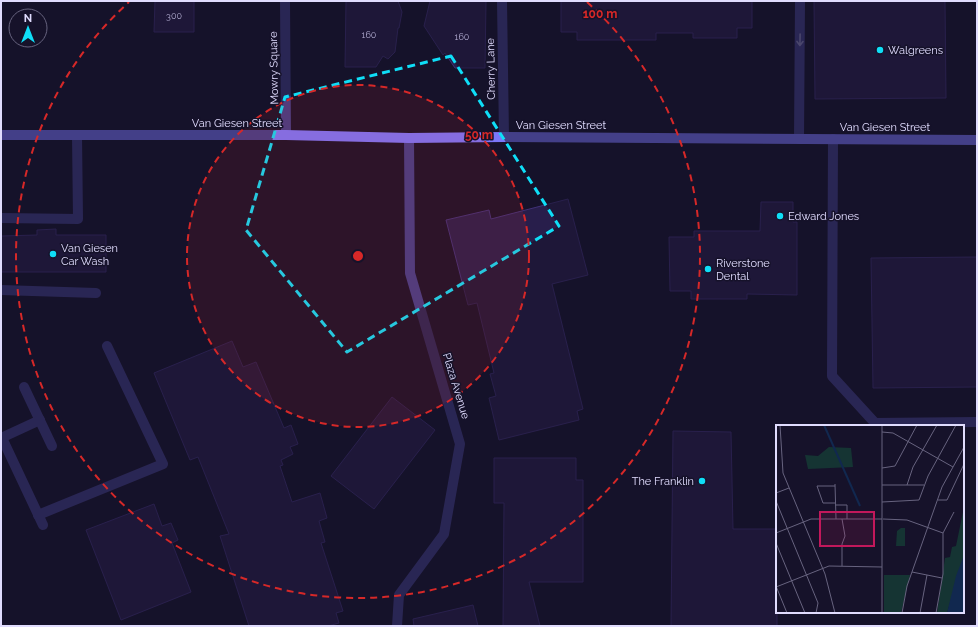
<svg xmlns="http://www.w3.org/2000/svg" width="978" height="627" font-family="Raleway,sans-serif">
  <rect width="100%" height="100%" fill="#16122a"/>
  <g fill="#281e4b" stroke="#403176">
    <polygon points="155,1 194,1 194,32 154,32"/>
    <polygon points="346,1 398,1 402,12 399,28 398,28 395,52 388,59 383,56 376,67 345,67"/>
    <polygon points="430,1 486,1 485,68 455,68 445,53 443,55 424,26"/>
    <polygon points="561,1 752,1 752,28 737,28 737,38 693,38 693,33 656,33 656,40 577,40 577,32 561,32"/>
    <polygon points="814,1 945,1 946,98 815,99"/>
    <polygon points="568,199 588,275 552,284 583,409 577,411 579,420 499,440 489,398 496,396 490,374 494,373 477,303 468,305 446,220 489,210 491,219"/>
    <polygon points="761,202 793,202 793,222 797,222 797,295 747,294 747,299 691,299 691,291 670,291 669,237 694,237 694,231 760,231"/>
    <polygon points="56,229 56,235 106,235 106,272 1,272 1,236 37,235 37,230"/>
    <polygon points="977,257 977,387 873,388 871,258"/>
    <polygon points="232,341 243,367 256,362 284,428 291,425 298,444 290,447 293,454 281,460 283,465 280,466 292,502 320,493 327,518 319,521 325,542 321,543 343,611 336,613 339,623 328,626 249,626 220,536 229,534 198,457 190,460 154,373"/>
    <polygon points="392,397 435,430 374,509 331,476"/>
    <polygon points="673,431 731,432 733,529 777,529 777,626 671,626"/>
    <polygon points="494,458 576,458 576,480 583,480 583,582 529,582 540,626 503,626 504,503 494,503"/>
    <polygon points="154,504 162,526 171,523 178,540 172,543 191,592 121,620 86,530"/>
    <polygon points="473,605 478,626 414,626 413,619"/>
  </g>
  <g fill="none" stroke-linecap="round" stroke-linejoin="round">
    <g stroke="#423f87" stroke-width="10">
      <polyline points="799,139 800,1"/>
      <polyline points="833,139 832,376 875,423 977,422"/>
      <polyline points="1,218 78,219 77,135"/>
      <polyline points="1,290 96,293"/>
      <polyline points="24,387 52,446"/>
      <polyline points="1,438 40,420"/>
      <polyline points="2,438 43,525"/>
      <polyline points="38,515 163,464 107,346"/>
    </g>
    <g stroke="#423f87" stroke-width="10">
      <polyline points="285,1 286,135"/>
      <polyline points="502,1 504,137"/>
      <polyline points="397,626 399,595 444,534 460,444 410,273 409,138"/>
    </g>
    <polyline stroke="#7b77fa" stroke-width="10" points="1,135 286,135 409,138 504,137 977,140"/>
  </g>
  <defs><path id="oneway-shaft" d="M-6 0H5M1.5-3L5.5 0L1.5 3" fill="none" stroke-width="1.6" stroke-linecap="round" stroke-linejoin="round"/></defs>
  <use stroke="#8986bd" href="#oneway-shaft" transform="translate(800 40) rotate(91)"/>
  <path d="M0 0H978V627H0ZM451,56L559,226L347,352L246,230L285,97Z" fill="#16122a" fill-opacity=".55" fill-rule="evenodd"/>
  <path fill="none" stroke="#0fdef7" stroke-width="3" stroke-dasharray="8 5" stroke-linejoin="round" d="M451,56L559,226L347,352L246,230L285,97Z"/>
  <circle cx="358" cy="256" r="171" fill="#d62828" fill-opacity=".12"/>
  <g fill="none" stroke="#d62828" stroke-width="2" stroke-dasharray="7 5">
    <circle cx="358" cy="256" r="171"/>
    <path d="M587 2A342 342 0 1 1 129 2"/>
  </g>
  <g fill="#0fdef7" stroke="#16122a" stroke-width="1.5">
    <circle cx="880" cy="50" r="4"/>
    <circle cx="780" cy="216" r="4"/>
    <circle cx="53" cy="254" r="4"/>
    <circle cx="708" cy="269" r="4"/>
    <circle cx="702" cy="481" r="4"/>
  </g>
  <g text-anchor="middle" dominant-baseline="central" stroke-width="3" stroke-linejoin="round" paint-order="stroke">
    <g font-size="9" fill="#b2acd1">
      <text x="174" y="16">300</text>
      <text x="369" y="35">160</text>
      <text x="462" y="37">160</text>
    </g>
    <g font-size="11" fill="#e0dcfe" stroke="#16122a" text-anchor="start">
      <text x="888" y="50">Walgreens</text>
      <text x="788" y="216">Edward Jones</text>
      <text x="61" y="248">Van Giesen<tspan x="61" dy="13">Car Wash</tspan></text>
      <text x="716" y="263">Riverstone<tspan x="716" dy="13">Dental</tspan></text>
      <text x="694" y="481" text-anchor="end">The Franklin</text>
    </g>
    <g font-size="11" fill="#e0dcfe" stroke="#16122a">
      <text transform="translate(274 68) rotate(-91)">Mowry Square</text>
      <text transform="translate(491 69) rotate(-91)">Cherry Lane</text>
      <text x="237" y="123">Van Giesen Street</text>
      <text x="561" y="125">Van Giesen Street</text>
      <text x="885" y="127">Van Giesen Street</text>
      <text transform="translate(456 386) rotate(73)">Plaza Avenue</text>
    </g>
  </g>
  <g transform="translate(776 425)">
    <rect width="188" height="188" fill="#16122a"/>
    <path d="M53,22L75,23L77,42L32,44L29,30L42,31ZM188,82V130L171,188H161L169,133L174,132L176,122L180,121ZM125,103H129V121H120L121,106ZM108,150H134L125,188H108Z" fill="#153433"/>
    <path d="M188,130V188H171L180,151Z" fill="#11284f"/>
    <path fill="none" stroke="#11284f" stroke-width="2" d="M48,0L84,81"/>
    <path fill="none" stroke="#67637f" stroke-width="1" d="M4,0L7,48L49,149L59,188M106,0V188M106,7L117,8L177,42M106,43L119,41L141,0M59,59L60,94M106,60H148M131,60L137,42L161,0M59,61H41L47,78H59M0,68L13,63M162,75H171L188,39M0,76L42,178L40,188M106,77L143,75L152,51L180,0M59,80H71V94M107,94L131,95L167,108M0,108L35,94H106M0,118L29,188M66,141V119L69,111L66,94M136,147L166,153M0,161L11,188M0,162L53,141L106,142M126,188L131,161L166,62L188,22M144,188L151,150M160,188L167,149V108L178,87"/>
    <path fill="#c2185b" fill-opacity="0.15" stroke="#c2185b" stroke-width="2" d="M44,87H98V121H44Z"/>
    <rect width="188" height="188" fill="none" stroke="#e0dcfe" stroke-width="2"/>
  </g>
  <circle cx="358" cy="256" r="6" fill="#d62828" stroke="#16122a" stroke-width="2"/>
  <g font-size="12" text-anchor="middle" font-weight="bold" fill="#d62828" stroke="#16122a" stroke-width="3" stroke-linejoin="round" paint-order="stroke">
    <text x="600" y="18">100 m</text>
    <text x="479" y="139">50 m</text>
  </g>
  <rect width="978" height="627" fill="none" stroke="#e0dcfe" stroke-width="4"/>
  <g transform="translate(28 28)"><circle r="19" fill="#16122a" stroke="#67637f"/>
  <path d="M0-3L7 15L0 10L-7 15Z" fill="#0fdef7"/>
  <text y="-6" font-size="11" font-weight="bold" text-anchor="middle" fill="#e0dcfe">N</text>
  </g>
</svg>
